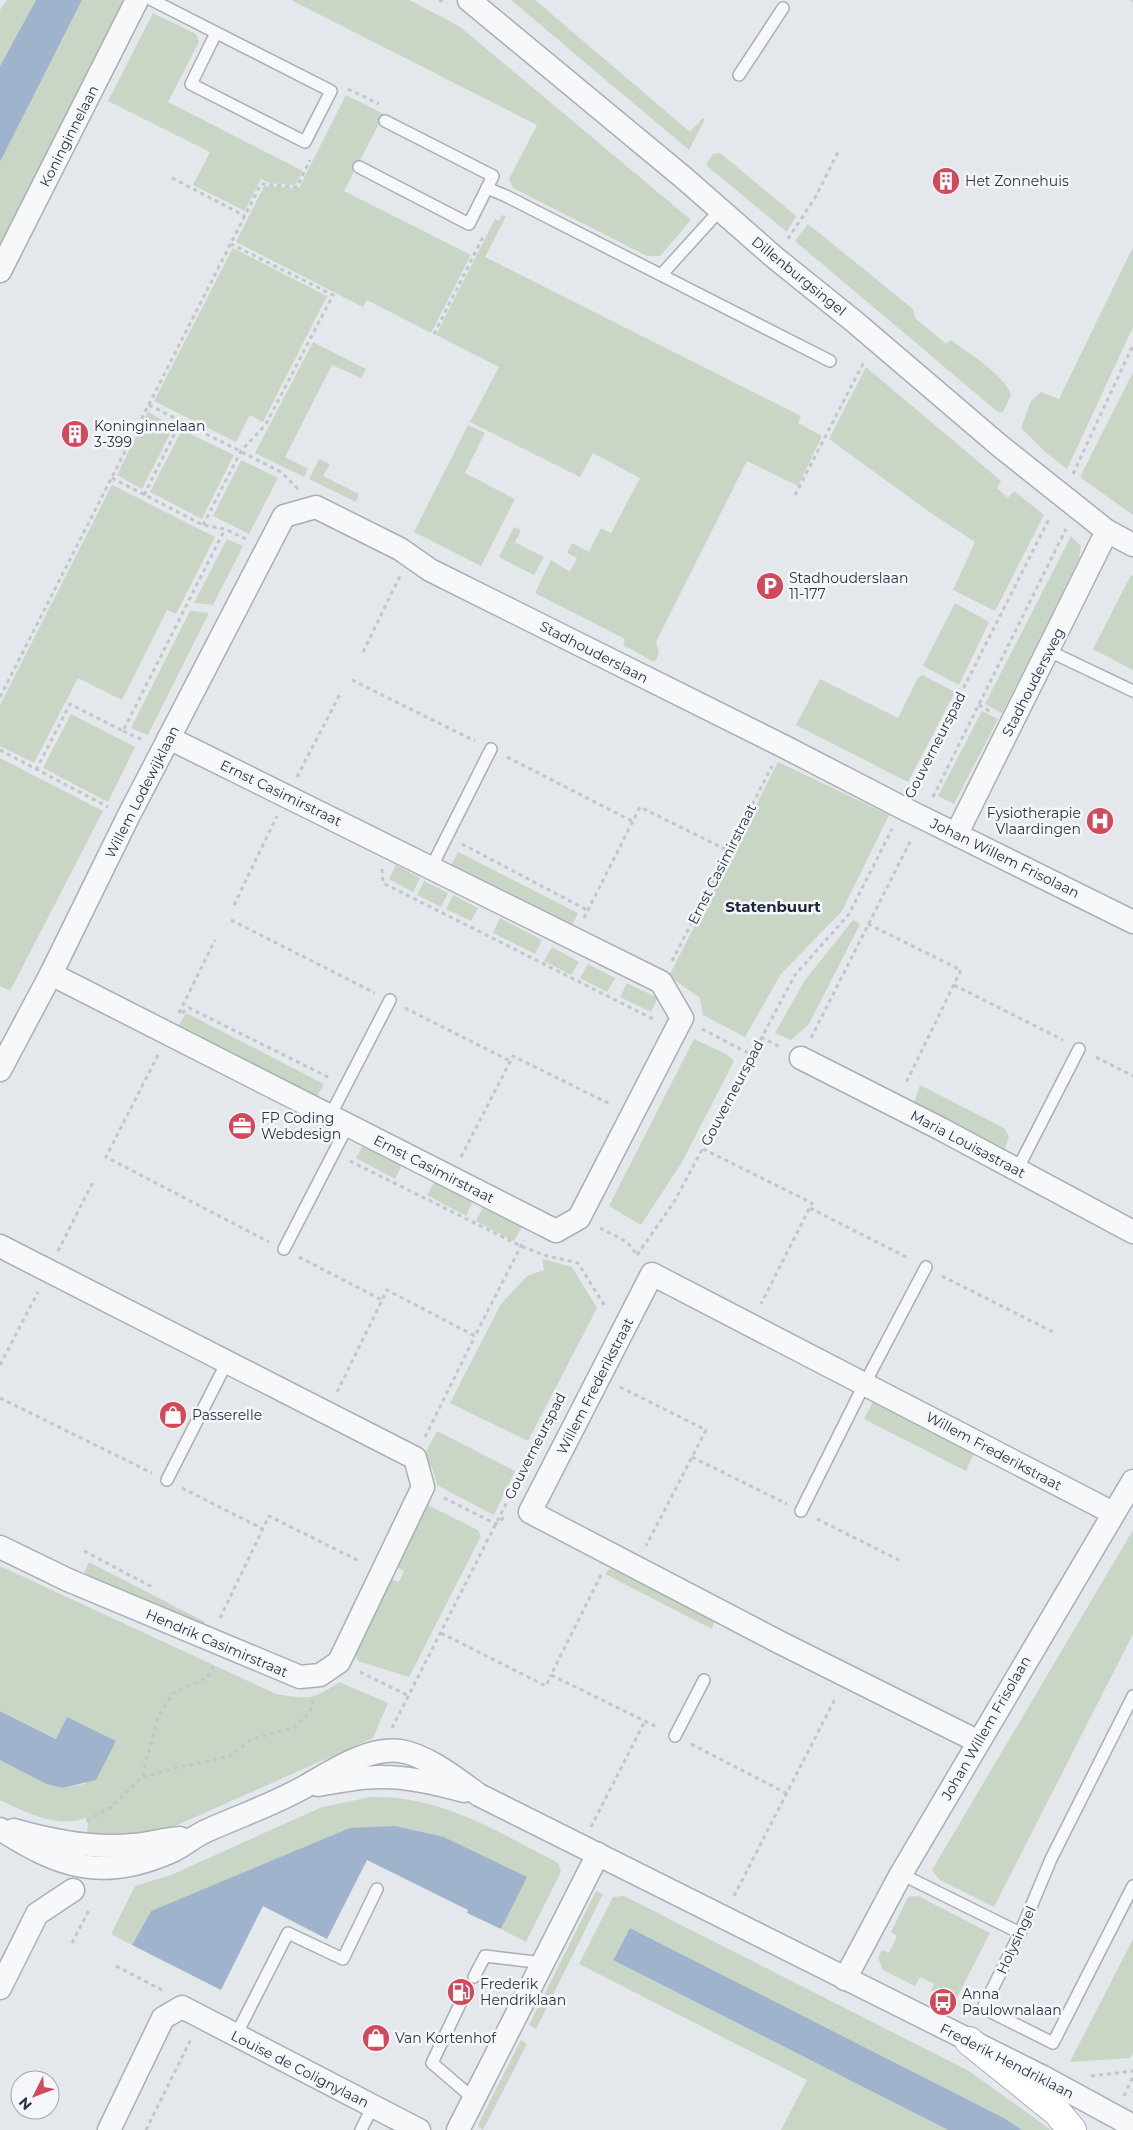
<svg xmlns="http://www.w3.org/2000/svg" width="1133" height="2130" font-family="Montserrat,sans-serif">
  <rect width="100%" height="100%" fill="#e4e7ec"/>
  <g fill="#c9d6c5">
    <polygon points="7,0 36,0 0,66 0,10"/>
    <polygon points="82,0 124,0 0,244 0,162"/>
    <polygon points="291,0 409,0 459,26 691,220 660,256 647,256 513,188 509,179 537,125"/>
    <polygon points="511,0 535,0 690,132 703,118 705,119 689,150"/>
    <polygon points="153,13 196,34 199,42 168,102 303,171 295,185 270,183 261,179 245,211 193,185 210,152 108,101"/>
    <polygon points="346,95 384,114 344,191 471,255 431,333 367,300 363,307 236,242 264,186 299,188"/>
    <polygon points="720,153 796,216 787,232 706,165 713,154"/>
    <polygon points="502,215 506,216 485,257 801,416 798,423 822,436 798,486 747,461 656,642 659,653 656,660 652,661 623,645 625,639 535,593 551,560 570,572 577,558 567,553 572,543 589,552 601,528 611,533 640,478 593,453 580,477 470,422 499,367 436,335 495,219 499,221"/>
    <path d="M808,224L913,309L915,318L946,344L951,340C968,353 1005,375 1011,395L1003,412H998L973,391L795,241Z"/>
    <polygon points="1133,247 1133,327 1067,469 1044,451 1021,428 1031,401 1041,392 1059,399"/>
    <polygon points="233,248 327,296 263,422 250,415 236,442 154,401"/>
    <polygon points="313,342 366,369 361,378 332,365 285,457 308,469 304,477 255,453"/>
    <polygon points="866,367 1001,481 997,488 1008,498 1014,491 1044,515 995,611 953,590 975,542 928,511 829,439"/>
    <polygon points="1133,372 1133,515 1080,477"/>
    <polygon points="148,412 174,426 142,489 117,475"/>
    <polygon points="468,425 485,433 465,473 515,499 481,566 414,532"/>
    <polygon points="182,430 234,455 202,519 150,492"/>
    <polygon points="319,459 330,464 323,476 359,494 356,502 309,479"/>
    <polygon points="241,460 278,478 249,534 213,516"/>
    <polygon points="112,485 215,537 176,614 167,610 122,700 78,678 34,763 0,746 0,705"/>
    <polygon points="514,527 521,530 514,544 516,543 544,557 534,575 499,557"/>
    <polygon points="1071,536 1081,546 1079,559 1002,713 985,704"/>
    <polygon points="227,539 243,546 213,605 194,603"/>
    <polygon points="1131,575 1133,576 1133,670 1093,649"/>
    <polygon points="955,603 989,622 959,685 923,666"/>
    <polygon points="190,611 209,613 148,735 131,728"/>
    <polygon points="922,675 955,692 908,782 796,725 820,679 898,718 918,678"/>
    <polygon points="982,711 998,719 954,804 938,796"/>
    <polygon points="71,714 135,747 108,802 43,768"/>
    <polygon points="0,758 103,811 10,991 0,986"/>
    <polygon points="778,762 889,815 842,911 781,974 745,1037 703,1015 700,998 669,976"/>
    <polygon points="458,852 578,913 571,928 450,867"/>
    <polygon points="396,865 420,878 413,892 389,879"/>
    <polygon points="424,881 448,893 441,907 417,895"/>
    <polygon points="453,895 478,908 471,921 446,909"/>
    <polygon points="500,918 542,940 535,954 493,933"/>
    <polygon points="853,920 860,924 809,1024 791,1040 775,1033 805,980"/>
    <polygon points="552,947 579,962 571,975 544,961"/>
    <polygon points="588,964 615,978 607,992 580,978"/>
    <polygon points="627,983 658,998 651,1012 620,997"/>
    <polygon points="186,1013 324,1084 317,1096 179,1025"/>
    <polygon points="694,1039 726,1054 734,1061 682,1162 641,1225 609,1206"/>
    <polygon points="920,1085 1004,1128 1009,1136 1005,1149 914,1102"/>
    <polygon points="364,1144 402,1164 395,1179 356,1158"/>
    <polygon points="435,1181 473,1201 466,1216 427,1195"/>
    <polygon points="483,1207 522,1227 514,1241 476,1221"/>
    <polygon points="542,1259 572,1267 597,1308 528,1441 450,1403 501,1304 527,1276 544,1270"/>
    <polygon points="873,1402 974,1453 966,1471 864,1419"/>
    <polygon points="437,1431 515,1471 494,1515 437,1485 433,1470 424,1455"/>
    <polygon points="428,1505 478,1530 481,1536 409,1677 358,1661 353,1652 391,1579 399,1582 404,1571 397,1567"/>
    <polygon points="1133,1530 1133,1634 994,1907 940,1880 932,1870"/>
    <polygon points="89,1562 205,1622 202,1628 84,1573"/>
    <path d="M0,1566L276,1694C306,1699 313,1701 339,1682L388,1703L373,1738L175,1826C145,1833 117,1835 87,1834L88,1823L85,1818C58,1829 25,1812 0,1800V1760L46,1784L62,1788L85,1784L57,1739L0,1711Z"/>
    <polygon points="610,1568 715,1621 712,1629 605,1574"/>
    <path d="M371,1797C441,1795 498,1832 558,1863L561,1872L526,1942L501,1929L526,1877L444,1837L151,1911L132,1945L111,1934L135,1886L171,1875L322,1807Z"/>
    <polygon points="596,1891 603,1894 536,2029 529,2025"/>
    <polygon points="624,1896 969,2071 1051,2130 1022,2130 1004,2118 630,1928 613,1960 948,2130 781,2130 807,2080 579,1964 613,1897"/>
    <polygon points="918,1896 990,1933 955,2001 931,1991 934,1984 920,1977 915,1986 883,1970 878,1958 882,1950 889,1953 897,1936 891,1932 908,1897"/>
    <polygon points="1133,1939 1133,2053 1130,2058 1070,2062"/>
    <polygon points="521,2040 527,2044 483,2130 478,2126 480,2121"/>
  </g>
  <g fill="#9fb4cc">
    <polygon points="36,0 82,0 0,162 0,66"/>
    <polygon points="0,1711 56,1739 67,1717 116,1741 96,1780 62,1788 46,1784 0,1760"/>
    <polygon points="395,1826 444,1837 527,1877 501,1929 467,1913 468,1910 367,1860 327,1939 263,1906 221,1990 132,1945 151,1911 350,1828"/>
    <polygon points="630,1928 1004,2118 1022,2130 948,2130 613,1960"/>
  </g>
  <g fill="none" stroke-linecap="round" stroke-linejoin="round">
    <defs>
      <g id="lane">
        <polyline points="152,0 331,91 305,142 191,84 216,33"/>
        <polyline points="739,75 783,8"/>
        <polyline points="385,121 493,176 487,188 506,196 830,361"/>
        <polyline points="359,167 469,224 487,188"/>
        <polyline points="662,274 720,210"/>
        <polyline points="1049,651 1133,691"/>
        <polyline points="431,868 491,749"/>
        <polyline points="330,1116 390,1000"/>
        <polyline points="1017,1170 1079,1049"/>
        <polyline points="284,1249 348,1125"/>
        <polyline points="167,1480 227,1362"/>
        <polyline points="801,1511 865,1383 926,1267"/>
        <polyline points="1133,1696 1051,1859 1020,1933 983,2008 1053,2043 1133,1886"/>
        <polyline points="675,1736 704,1680"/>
        <polyline points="901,1874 1020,1933"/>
        <polyline points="474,1977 485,1956 543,1963"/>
        <polyline points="460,2004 432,2063 474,2099"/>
        <polyline points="236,2035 288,1933 343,1959 377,1889"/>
        <polyline points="361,2130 373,2106"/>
      </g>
      <g id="street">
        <polyline points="469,0 684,178 774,257 856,323 1000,446 1107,531 1133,545"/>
        <polyline points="0,271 137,0"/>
        <polyline points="957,833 1107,531"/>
        <polyline points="51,974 556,1231 579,1218 682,1018 661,982 169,738"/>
        <polyline points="801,1058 941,1129 1133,1232"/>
        <polyline points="0,1070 51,974 128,817 284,516 316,507 400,549 430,570 783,746 903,808 1133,922"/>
        <polyline points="0,1246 415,1458 423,1487 339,1662 320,1675 300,1677 68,1580 0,1547"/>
        <polyline points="977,1741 777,1641 530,1512 652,1274 1113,1513"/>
        <path d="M318,1785C340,1781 362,1776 384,1777C410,1777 439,1784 464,1791"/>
        <path d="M0,1829C59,1867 102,1882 170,1852C182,1847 193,1837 206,1831C239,1816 275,1804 306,1786C332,1771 368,1747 400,1751C427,1755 457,1779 479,1795L1043,2077L1133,2126"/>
        <path d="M14,1830C52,1841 94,1849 133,1845C149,1844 164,1839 180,1838"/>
        <polyline points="845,1979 901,1874 1133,1481"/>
        <polyline points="0,1988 37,1914 73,1890"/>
        <polyline points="109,2130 163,2018 182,2007 419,2130"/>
        <polyline points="458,2130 598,1854"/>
      </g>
      <polyline id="secondary" points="969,2041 1057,2112 1072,2130"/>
    </defs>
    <use href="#lane" stroke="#a9aeb7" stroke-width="14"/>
    <use href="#street" stroke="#a9aeb7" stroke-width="25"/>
    <use href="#secondary" stroke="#a9aeb7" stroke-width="30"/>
    <g stroke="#c2c5cb" stroke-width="3" stroke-dasharray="4 4" stroke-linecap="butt">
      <polyline points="439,0 447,3"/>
      <polyline points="1132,0 1133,1"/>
      <polyline points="348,89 379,104"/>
      <polyline points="172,178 245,216"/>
      <polyline points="788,239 816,196 839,150"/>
      <polyline points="434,334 483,237"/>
      <polyline points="149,405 281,472 298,489"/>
      <polyline points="1073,474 1133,345"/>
      <polyline points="112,478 203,525 225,529 246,539"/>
      <polyline points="144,495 181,421"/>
      <polyline points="795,495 865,360"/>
      <polyline points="203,525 241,451 266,424 333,295 231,244"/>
      <polyline points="363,652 400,576"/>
      <polyline points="352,680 475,741"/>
      <polyline points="0,697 261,184 297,187 310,160"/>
      <polyline points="979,705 991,712"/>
      <polyline points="123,731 143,740"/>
      <polyline points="0,750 108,807"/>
      <polyline points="507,757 632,821"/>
      <polyline points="36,770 70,704 123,731 225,529"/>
      <polyline points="297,777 340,694"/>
      <polyline points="913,788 1050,517"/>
      <polyline points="933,797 1066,529"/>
      <polyline points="462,844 587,910"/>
      <polyline points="382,869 383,883 655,1020"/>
      <polyline points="234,905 277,816"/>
      <polyline points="584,918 640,807 729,851"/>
      <polyline points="231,920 375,993"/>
      <polyline points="868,924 961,970 905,1085"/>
      <polyline points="672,961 772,766"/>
      <polyline points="954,985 1063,1040"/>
      <polyline points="405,1008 510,1061"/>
      <polyline points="179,1013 215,940"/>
      <polyline points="182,1013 189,1008 330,1078"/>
      <polyline points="702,1029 752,1055"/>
      <polyline points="761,1037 780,1047"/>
      <polyline points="811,1038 912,838"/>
      <polyline points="158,1055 106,1157 269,1242"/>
      <polyline points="1096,1057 1133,1076"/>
      <polyline points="703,1149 812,1203 761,1304"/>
      <polyline points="461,1157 513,1056 612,1105"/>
      <polyline points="350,1161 521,1246 544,1255 578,1263 606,1308"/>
      <polyline points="810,1208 910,1259"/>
      <polyline points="600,1228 627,1242 638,1256"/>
      <polyline points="58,1251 94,1180"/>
      <polyline points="637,1255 674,1202 795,975 849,914 892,829"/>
      <polyline points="299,1257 382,1300"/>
      <polyline points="942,1276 1055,1333"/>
      <polyline points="0,1365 38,1292"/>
      <polyline points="620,1387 706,1430 646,1546"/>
      <polyline points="337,1392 387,1290 475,1336 524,1240"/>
      <polyline points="0,1398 152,1473"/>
      <polyline points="425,1437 475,1336"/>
      <polyline points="692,1457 787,1504"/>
      <polyline points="182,1488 263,1529"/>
      <polyline points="444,1498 496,1524 506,1516"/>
      <polyline points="817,1519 901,1561"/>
      <polyline points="84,1551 154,1588"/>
      <polyline points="601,1575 551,1675 659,1728"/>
      <polyline points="220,1618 269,1516 361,1562"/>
      <polyline points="441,1633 546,1686 551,1675"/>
      <polyline points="360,1672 409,1696"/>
      <polyline points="392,1728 507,1502"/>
      <polyline points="691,1744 786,1793"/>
      <polyline points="143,1777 179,1767 230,1756 252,1739 293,1728 310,1712 313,1700"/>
      <polyline points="87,1821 111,1807 142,1777 158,1717 173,1693 208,1677 214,1665"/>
      <polyline points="591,1827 645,1721"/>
      <polyline points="734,1896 836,1697"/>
      <polyline points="72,1943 90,1908"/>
      <polyline points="116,1966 164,1991"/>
      <polyline points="1091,2076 1133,2071"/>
      <polyline points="1124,2096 1133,2076"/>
      <polyline points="146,2130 191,2039"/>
    </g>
    <use href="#lane" stroke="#f7f8fa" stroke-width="11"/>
    <use href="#street" stroke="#f7f8fa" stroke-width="22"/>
    <use href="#secondary" stroke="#fff" stroke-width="28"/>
  </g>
  <defs>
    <symbol id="building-disc" viewBox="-11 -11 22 22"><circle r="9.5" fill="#d1495b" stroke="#f4f6f9"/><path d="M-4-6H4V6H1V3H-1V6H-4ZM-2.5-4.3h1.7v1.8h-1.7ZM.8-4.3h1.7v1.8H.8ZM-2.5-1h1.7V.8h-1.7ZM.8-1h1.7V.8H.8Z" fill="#fff"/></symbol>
    <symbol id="parking-disc" viewBox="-11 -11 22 22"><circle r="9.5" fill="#d1495b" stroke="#f4f6f9"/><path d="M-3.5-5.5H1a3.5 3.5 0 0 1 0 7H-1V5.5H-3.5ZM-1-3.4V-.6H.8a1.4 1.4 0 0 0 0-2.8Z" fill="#fff"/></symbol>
    <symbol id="hospital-disc" viewBox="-11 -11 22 22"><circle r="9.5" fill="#d1495b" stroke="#f4f6f9"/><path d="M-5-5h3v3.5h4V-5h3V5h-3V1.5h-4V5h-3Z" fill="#fff"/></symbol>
    <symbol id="office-disc" viewBox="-11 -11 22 22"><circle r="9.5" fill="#d1495b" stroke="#f4f6f9"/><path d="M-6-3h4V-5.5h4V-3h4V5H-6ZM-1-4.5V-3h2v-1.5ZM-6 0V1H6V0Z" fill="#fff"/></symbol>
    <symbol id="shop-disc" viewBox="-11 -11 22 22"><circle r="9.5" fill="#d1495b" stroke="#f4f6f9"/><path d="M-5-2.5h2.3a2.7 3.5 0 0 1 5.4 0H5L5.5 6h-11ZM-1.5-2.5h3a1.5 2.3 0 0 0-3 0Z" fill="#fff"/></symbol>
    <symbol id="fuel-disc" viewBox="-11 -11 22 22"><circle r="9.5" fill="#d1495b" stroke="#f4f6f9"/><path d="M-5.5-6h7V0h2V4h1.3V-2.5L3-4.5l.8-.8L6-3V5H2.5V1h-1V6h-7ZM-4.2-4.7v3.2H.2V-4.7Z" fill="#fff"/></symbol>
    <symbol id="bus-disc" viewBox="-11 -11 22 22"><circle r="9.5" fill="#d1495b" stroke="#f4f6f9"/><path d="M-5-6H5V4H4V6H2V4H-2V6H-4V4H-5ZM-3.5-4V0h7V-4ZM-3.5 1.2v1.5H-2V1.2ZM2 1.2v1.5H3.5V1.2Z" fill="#fff"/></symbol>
  </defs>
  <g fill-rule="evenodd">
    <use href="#building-disc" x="930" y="165" width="32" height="32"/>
    <use href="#building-disc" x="59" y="418" width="32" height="32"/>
    <use href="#parking-disc" x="754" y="570" width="32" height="32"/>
    <use href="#hospital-disc" x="1084" y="805" width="32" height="32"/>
    <use href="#office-disc" x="226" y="1110" width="32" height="32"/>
    <use href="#shop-disc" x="157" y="1399" width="32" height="32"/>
    <use href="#fuel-disc" x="445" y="1976" width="32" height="32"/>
    <use href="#bus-disc" x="927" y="1986" width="32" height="32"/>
    <use href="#shop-disc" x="360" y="2022" width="32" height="32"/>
  </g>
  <g text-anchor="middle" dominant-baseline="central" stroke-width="5" stroke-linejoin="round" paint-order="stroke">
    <g font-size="14" fill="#2b3445" stroke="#f4f6f9">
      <text transform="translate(69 136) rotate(-63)">Koninginnelaan</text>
      <text transform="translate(799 276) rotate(39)">Dillenburgsingel</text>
      <text transform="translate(594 652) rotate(27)">Stadhouderslaan</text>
      <text transform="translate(1033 682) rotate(-63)">Stadhoudersweg</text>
      <text transform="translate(935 745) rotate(-63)">Gouverneurspad</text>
      <text transform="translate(142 792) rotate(-63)">Willem Lodewijklaan</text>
      <text transform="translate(281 793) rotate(26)">Ernst Casimirstraat</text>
      <text transform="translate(1005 858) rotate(26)">Johan Willem Frisolaan</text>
      <text transform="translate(722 864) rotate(-63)">Ernst Casimirstraat</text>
      <text transform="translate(732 1093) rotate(-62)">Gouverneurspad</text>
      <text transform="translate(968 1144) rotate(28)">Maria Louisastraat</text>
      <text transform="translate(434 1169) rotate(27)">Ernst Casimirstraat</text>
      <text transform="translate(595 1386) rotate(-63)">Willem Frederikstraat</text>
      <text transform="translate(535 1446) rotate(-63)">Gouverneurspad</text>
      <text transform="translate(994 1451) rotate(28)">Willem Frederikstraat</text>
      <text transform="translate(217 1643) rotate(23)">Hendrik Casimirstraat</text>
      <text transform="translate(986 1728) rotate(-60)">Johan Willem Frisolaan</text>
      <text transform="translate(1016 1940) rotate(-65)">Holysingel</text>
      <text transform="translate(1007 2061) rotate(27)">Frederik Hendriklaan</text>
      <text transform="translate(300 2069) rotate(27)">Louise de Colignylaan</text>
    </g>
    <g font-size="14" fill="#2b3445" stroke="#f4f6f9" text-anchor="start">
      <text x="965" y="181">Het Zonnehuis</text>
      <text x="94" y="426">Koninginnelaan<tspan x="94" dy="16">3-399</tspan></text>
      <text x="789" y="578">Stadhouderslaan<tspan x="789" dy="16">11-177</tspan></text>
      <text x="1081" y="813" text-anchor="end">Fysiotherapie<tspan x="1081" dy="16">Vlaardingen</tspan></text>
      <text x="261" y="1118">FP Coding<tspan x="261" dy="16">Webdesign</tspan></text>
      <text x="192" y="1415">Passerelle</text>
      <text x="480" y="1984">Frederik<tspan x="480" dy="16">Hendriklaan</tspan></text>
      <text x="962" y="1994">Anna<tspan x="962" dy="16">Paulownalaan</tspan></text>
      <text x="395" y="2038">Van Kortenhof</text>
    </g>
    <g font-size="15" font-weight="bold" fill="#1d2536" stroke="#f4f6f9">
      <text x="773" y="906">Statenbuurt</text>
    </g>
  </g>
  <g transform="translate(35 2095) rotate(228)"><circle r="24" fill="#f4f6f9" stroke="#a4a8b1"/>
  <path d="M0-4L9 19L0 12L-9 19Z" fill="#d1495b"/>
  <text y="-8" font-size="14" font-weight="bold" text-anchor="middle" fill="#2b3445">N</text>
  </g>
</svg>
